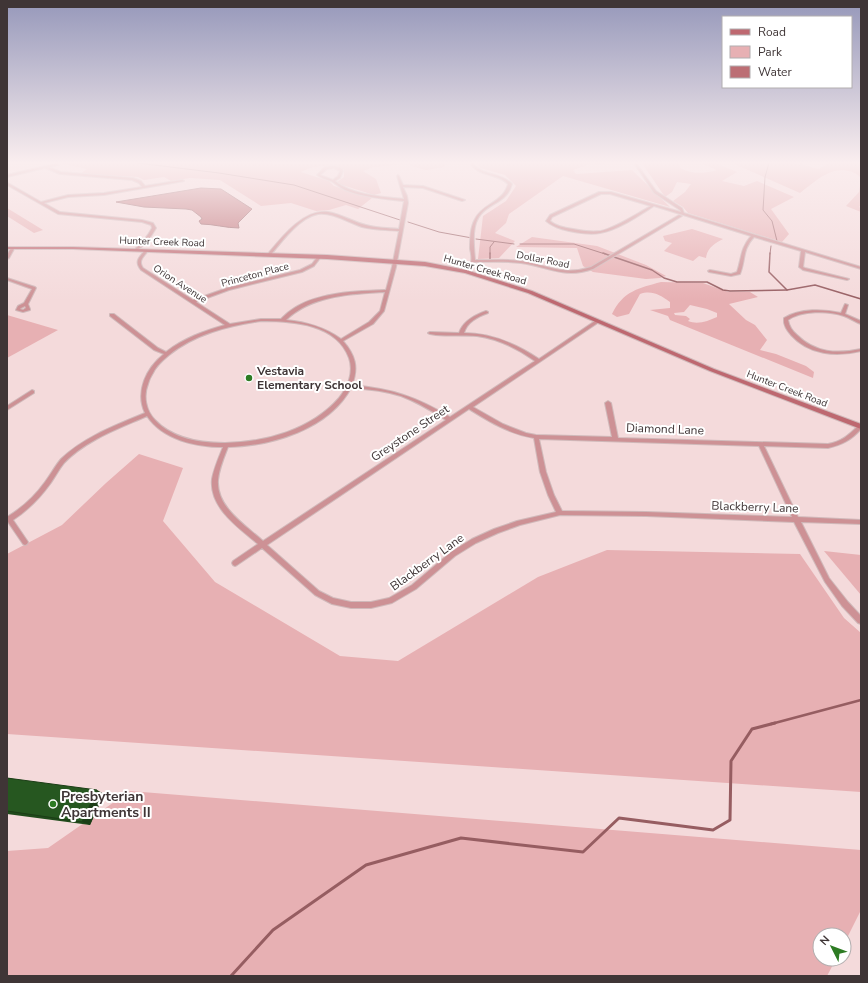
<svg xmlns="http://www.w3.org/2000/svg" width="868" height="983" font-family="'Nunito Sans',sans-serif">
  <rect width="100%" height="100%" fill="#f4dadb"/>
  <g fill="#e7b0b3" fill-rule="evenodd">
    <path d="M59,163H272L275,164L445,163L444,167L426,170L406,164L373,167L363,171L376,179L381,193L374,195L339,184L337,182L344,177V169C328,165 315,164 301,172L329,181L334,186L372,198L358,209L346,205L329,210L316,211L291,203L261,206L220,180L190,178L171,181L164,177L144,180L138,177L80,174L87,169Z"/>
    <polygon points="475,163 608,163 599,165 593,163 573,170 576,174 632,170 670,207 563,176 509,214 506,223 495,233 515,241 499,258 478,259 483,216 506,201 516,186 505,175 481,168"/>
    <path d="M642,163H679L680,168C692,174 704,174 717,170L701,163H716L737,172L722,181L744,186L757,181L794,197L771,209L789,234L782,242L688,213L683,207L673,201L685,192L691,184L677,182L672,192L665,197Z"/>
    <path d="M732,163H794L819,169L829,163H861V178C855,170 839,168 829,173C819,177 809,186 800,193Z"/>
    <polygon points="861,180 861,205 859,207 861,208 861,212 846,206 859,192"/>
    <polygon points="7,208 43,230 34,233 7,216"/>
    <path d="M692,229L723,239C715,243 707,248 706,258L699,256L693,261L664,251L672,243L665,241L663,236Z"/>
    <polygon points="532,237 597,246 646,265 666,276 660,278 646,279 593,272 583,266 577,248 516,247"/>
    <path d="M661,282L703,283L728,292H750L758,297L729,304L746,320L755,325L767,340L760,350L776,354L806,366L814,372L813,378L670,320L668,316L650,310L670,308V302C660,295 652,290 640,294L629,314L617,317L612,314C623,291 639,288 661,282ZM690,305L707,309L717,313V317C708,321 698,325 688,321L690,319L686,316L675,315L674,313L684,312Z"/>
    <polygon points="7,315 58,330 7,358"/>
    <polygon points="139,454 183,468 163,521 215,582 340,656 398,661 538,577 607,550 800,554 844,618 861,633 861,792 7,734 7,554 62,525 106,483"/>
    <polygon points="824,551 861,555 861,595"/>
    <polygon points="130,791 861,850 861,910 844,944 844,935 820,935 820,959 836,959 827,976 7,976 7,851 48,848"/>
  </g>
  <path fill="#bc6e74" stroke="#965d61" d="M201,188L221,189L252,209L238,223L239,228C226,228 213,224 201,224L199,221L202,219L201,217L192,210L186,209L144,207L116,202Z"/>
  <g fill="none" stroke-linecap="round" stroke-linejoin="round">
    <g stroke="#965d61" stroke-width="1">
      <polyline points="138,163 219,173 294,185 400,220"/>
      <polyline points="769,163 765,177 763,210 772,221 777,241"/>
      <polyline points="408,222 439,232 472,238"/>
      <polyline points="476,239 514,244"/>
      <polyline points="520,244 574,244 605,254"/>
      <polyline points="490,254 490,247 494,242"/>
      <polyline points="770,254 771,246"/>
    </g>
    <g stroke="#965d61" stroke-width="1.5">
      <polyline points="490,253 490,259"/>
      <polyline points="603,253 611,256"/>
      <polyline points="770,253 769,272 787,290 815,285 861,299"/>
      <polyline points="614,257 652,270 664,278 677,282 707,282 723,290 730,291 787,290"/>
    </g>
    <polyline stroke="#965d61" stroke-width="2.5" points="771,724 861,700"/>
    <polyline stroke="#965d61" stroke-width="3" points="231,976 273,930 366,865 461,838 583,852 619,818 713,830 730,820 731,761 752,729 775,723"/>
    <defs>
      <g id="minor">
        <path d="M58,163L59,165L49,167L61,172L133,178L141,181L145,186L182,180L184,181L104,195L68,197L44,203L60,212L142,220L153,223L156,228C151,237 144,246 136,251L134,250L135,249C142,243 148,236 152,228L151,225L142,222L58,214L7,185V183H8L41,202L68,195L104,193L142,187L139,183L132,180L60,174L45,168L7,177V175Z"/>
        <path d="M470,163H473C481,176 501,172 512,184C507,202 492,202 481,214C471,225 474,246 475,260C490,260 506,259 521,261C547,265 564,276 591,267L679,215L682,216L593,269C563,279 550,267 521,263C505,261 490,262 474,262L467,273H465L464,272C466,269 470,265 471,262C472,258 471,253 470,249C470,239 470,228 475,219C483,203 503,203 508,184C498,173 478,177 470,163Z"/>
        <path d="M634,163H636L656,191L682,208L684,213L861,267V269L805,252L803,267L805,268L849,279L847,280L803,270L799,267L801,251L754,237C742,250 746,259 740,274L731,276L709,272L708,271L710,270L731,274L737,272C742,257 740,249 751,236L654,206C638,216 618,230 600,233C590,235 579,233 569,231C561,229 553,227 546,221L550,215L599,192H611L681,212L680,210L654,193ZM601,194H610L651,206C636,214 617,227 601,231C592,232 582,231 573,229C565,228 556,226 550,221L552,217Z"/>
        <polygon points="800,163 803,163 801,165 800,164"/>
        <path d="M335,166L341,168L343,171L340,178L335,181C352,195 383,197 404,199L397,176L398,175L399,176L403,185L423,186L465,200L462,201L423,188L403,187L407,196L408,203L396,267L384,311L373,324L343,341C355,355 359,367 352,385C392,389 415,396 450,417L535,361C518,349 499,339 477,336C464,335 450,336 436,335L430,334L428,333L430,332L459,333C463,321 475,315 486,311L488,312V313C477,317 467,322 464,333C492,333 516,344 539,359L595,321L599,322L473,407L503,424L526,433L536,435L612,437L605,403L608,401L611,403L618,438L828,444C841,442 849,435 858,426L861,425V429C851,440 842,445 828,448L764,446L798,517L861,520V524L801,522L829,578L848,602L861,616V624L858,623L842,606L825,582L794,522L646,516L560,515L520,525L498,533L476,543L455,556L416,589L392,603L371,608H351L332,604L315,595L262,548L237,565L235,566L233,565L232,563L233,561L258,544C239,528 209,508 212,479C214,468 219,457 223,447C196,447 163,440 147,416C118,429 86,440 64,463C59,469 55,477 50,484C40,498 28,510 13,520L28,542L27,544L25,545L23,544L8,522H7V517C22,508 35,496 45,482C51,474 55,466 61,459C84,437 116,425 145,413C135,392 146,368 164,354L154,350L110,316V314H114L158,348L166,352C184,338 204,331 225,325L141,270C134,261 139,258 145,250L148,251C143,257 138,261 143,268L193,300L227,288L300,270L312,264L318,256H320L321,257L314,266L302,272L229,290L196,302L230,324L261,319H281C284,316 287,313 290,311C315,292 356,291 386,290L392,267L399,231C387,230 374,230 362,227C349,223 333,212 318,214C300,217 281,242 270,256L267,255C281,238 303,209 328,212C341,214 353,222 366,225C376,228 388,228 399,229L404,201C384,199 363,197 345,190C339,187 336,184 331,181C326,179 321,178 317,175L325,167ZM334,168L340,171L338,176L333,180L320,175L327,169ZM385,292L380,311L369,322L341,339C324,327 307,322 286,320C312,295 351,294 385,292ZM261,321C293,321 337,324 349,358C354,372 348,387 339,398C311,430 266,442 225,443C200,443 173,439 155,420C146,411 143,396 148,384C149,380 151,376 153,373C156,366 163,360 169,355C195,334 228,326 261,321ZM351,388C368,389 385,391 401,396C417,402 432,411 446,420L263,541C245,525 216,507 218,480C219,469 224,457 228,447C272,446 329,429 351,388ZM469,409C490,422 509,434 534,438L540,472L548,495L556,512L517,521L494,529L472,539L451,552L412,585L389,598L371,602H351L333,598L319,591L267,545ZM539,439L759,446L792,517L646,512L562,511L554,495L546,472Z"/>
        <polygon points="11,248 14,249 9,258 7,259 7,255"/>
        <path d="M7,278L35,287L36,288L28,304L30,309V310L23,312L16,310L18,306L24,303L32,289L7,280ZM25,306L26,308L23,310L20,309L21,308Z"/>
        <path d="M845,304L848,305L845,314L861,321V324C855,322 850,318 844,316C829,311 802,310 788,320C789,326 792,331 797,335C815,353 837,354 861,349V351C836,357 809,355 791,335C787,330 783,325 784,318C800,308 824,309 841,313Z"/>
        <polygon points="32,390 34,391 34,393 7,410 7,406"/>
      </g>
      <polygon id="secondary" points="7,247 73,247 327,255 425,262 466,270 532,291 714,369 861,424 861,429 710,371 528,293 465,273 425,266 327,259 73,249 7,249"/>
    </defs>
    <use href="#minor" stroke="#d0b9ba" stroke-width="2"/>
    <use href="#secondary" stroke="#d0b9ba" stroke-width="2"/>
    <use href="#minor" fill="#cd9195" fill-rule="evenodd"/>
    <use href="#secondary" fill="#be6870" fill-rule="evenodd"/>
  </g>
  <polygon fill="#214b1c" points="7,778 104,794 90,825 7,814"/>
  <polygon fill="#1b3d16" points="97,790 104,794 90,825 82,822"/>
  <polygon fill="#265720" stroke="#1b3d16" points="7,778 97,790 82,822 7,811"/>
  <linearGradient id="sky" x2="0" y2="1"><stop stop-color="#9698ba"/><stop offset="0.54" stop-color="#faeeef"/><stop offset="1" stop-color="#faeeef" stop-opacity="0"/></linearGradient>
  <rect width="868" height="301" fill="url(#sky)"/>
  <g fill="#2d7b23" stroke="#fff" stroke-width="1.5">
    <circle cx="249" cy="378" r="4"/>
    <circle cx="53" cy="804" r="4"/>
  </g>
  <g text-anchor="middle" dominant-baseline="central" stroke-width="4" stroke-linejoin="round" paint-order="stroke">
    <g font-size="10" fill="#3f3536" stroke="#fff">
      <text transform="translate(162 242) rotate(2)">Hunter Creek Road</text>
      <text transform="translate(543 260) rotate(11)">Dollar Road</text>
      <text transform="translate(485 270) rotate(16)">Hunter Creek Road</text>
      <text transform="translate(255 275) rotate(-15)">Princeton Place</text>
      <text transform="translate(180 284) rotate(33)">Orion Avenue</text>
      <text transform="translate(787 389) rotate(21)">Hunter Creek Road</text>
    </g>
    <g font-size="12" font-weight="bold" fill="#3f3536" stroke="#fff" text-anchor="start">
      <text x="257" y="371">Vestavia<tspan x="257" dy="14">Elementary School</tspan></text>
    </g>
    <g font-size="12" fill="#3f3536" stroke="#fff">
      <text transform="translate(665 429) rotate(2)">Diamond Lane</text>
      <text transform="translate(410 433) rotate(-34)">Greystone Street</text>
      <text transform="translate(755 507) rotate(2)">Blackberry Lane</text>
      <text transform="translate(427 562) rotate(-36)">Blackberry Lane</text>
    </g>
    <g font-size="14" font-weight="bold" fill="#3f3536" stroke="#fff" text-anchor="start">
      <text x="61" y="796">Presbyterian<tspan x="61" dy="16">Apartments II</tspan></text>
    </g>
  </g>
  <rect width="868" height="983" fill="none" stroke="#3f3536" stroke-width="16"/>
  <rect x="722" y="16" width="130" height="72" fill="#ffffff" stroke="#b2aeaf"/>
  <rect x="730" y="29" width="20" height="6" fill="#be6870" stroke="#b2aeaf"/>
  <text x="758" y="36" font-size="12" fill="#3f3536">Road</text>
  <rect x="730" y="46" width="20" height="12" fill="#e7b0b3" stroke="#b2aeaf"/>
  <text x="758" y="56" font-size="12" fill="#3f3536">Park</text>
  <rect x="730" y="66" width="20" height="12" fill="#bc6e74" stroke="#b2aeaf"/>
  <text x="758" y="76" font-size="12" fill="#3f3536">Water</text>
  <g transform="translate(832 947) rotate(312)"><circle r="19" fill="#ffffff" stroke="#b2aeaf"/>
  <path d="M0-3L7 15L0 10L-7 15Z" fill="#2d7b23"/>
  <text y="-6" font-size="11" font-weight="bold" text-anchor="middle" fill="#3f3536">N</text>
  </g>
</svg>
